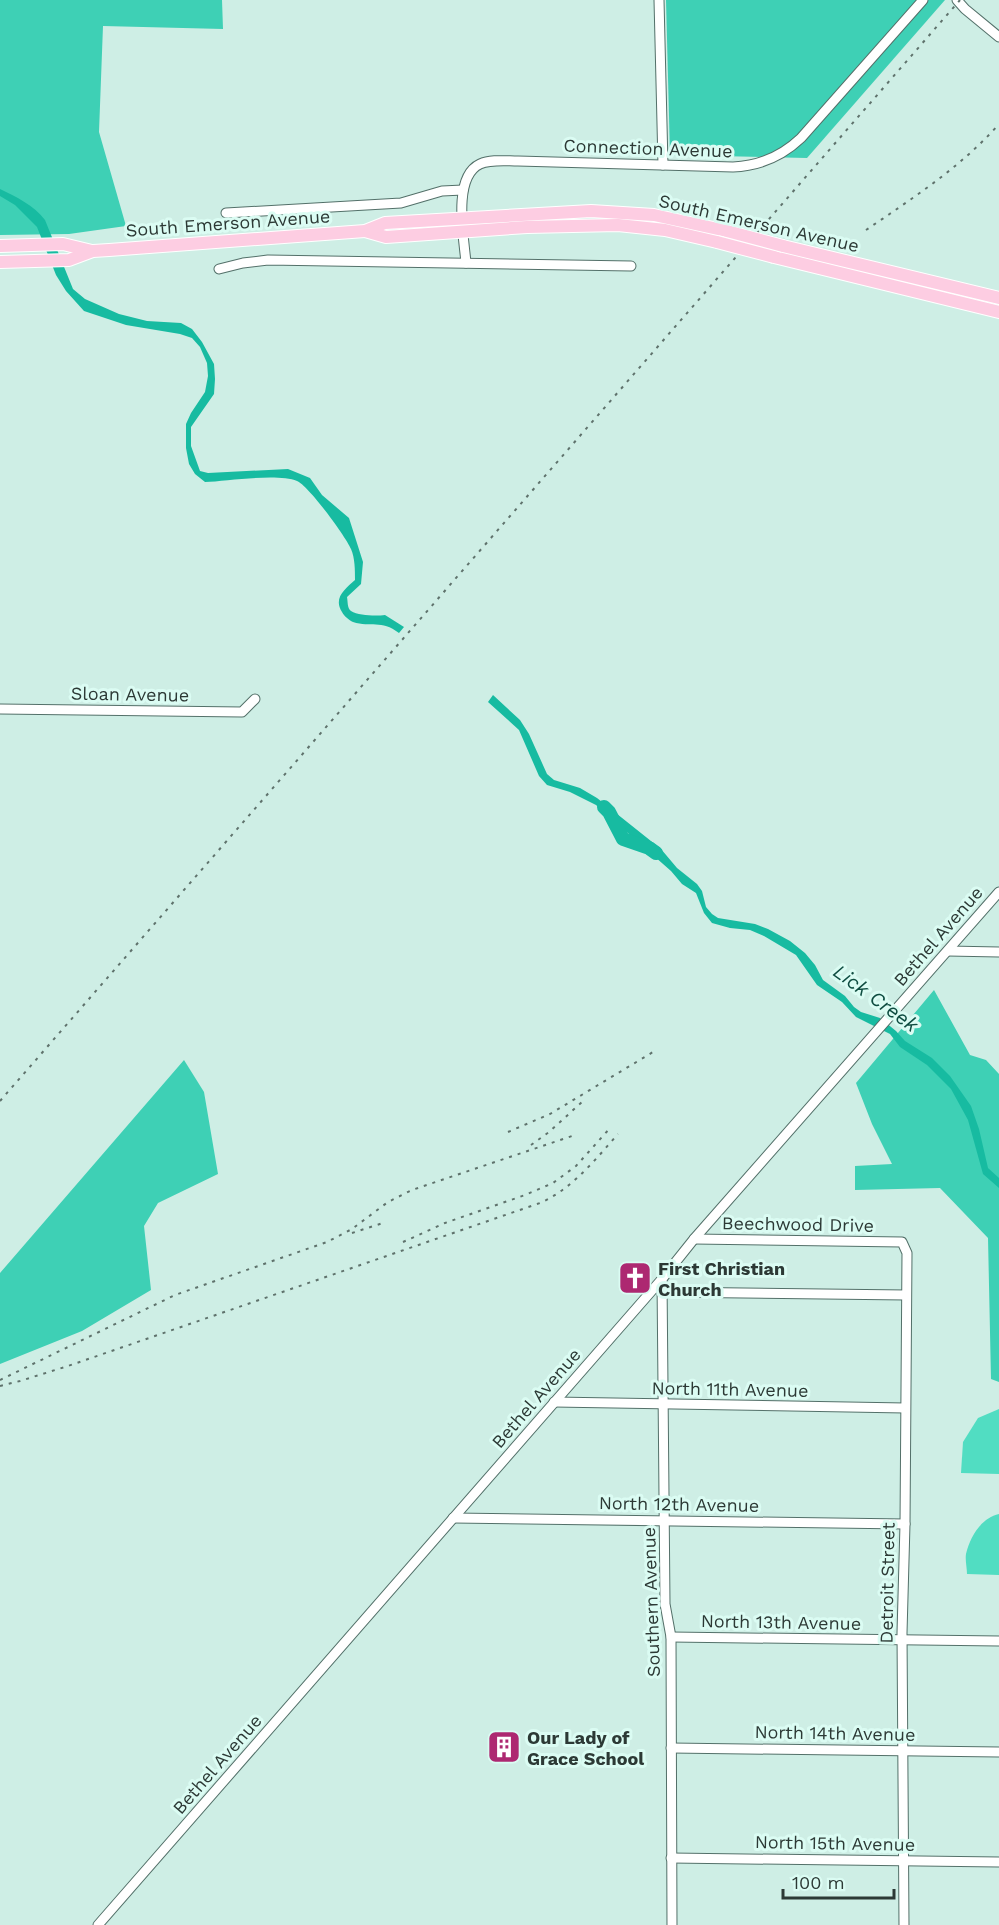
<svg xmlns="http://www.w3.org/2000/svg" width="999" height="1925" font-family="'Work Sans',sans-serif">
  <rect width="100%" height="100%" fill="#ceeee5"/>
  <g fill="#51ddc2">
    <polygon points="999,1409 999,1474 961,1473 963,1442 978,1418"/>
    <path d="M999,1514V1575L967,1574C967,1568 965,1560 966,1554C970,1537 981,1518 999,1514Z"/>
  </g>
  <g fill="#3ed0b5">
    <polygon points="0,0 222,0 223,29 103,26 99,132 126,226 69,234 0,235"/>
    <polygon points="666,0 945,0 807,158 670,155"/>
    <polygon points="934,990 970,1055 986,1060 999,1074 999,1382 991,1379 988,1238 940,1188 855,1190 855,1166 892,1164 872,1124 856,1083"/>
    <polygon points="184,1060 204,1092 218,1174 158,1203 144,1226 151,1290 82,1331 0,1364 0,1273"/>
  </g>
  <g fill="#17bba1">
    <path d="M0,189C16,197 34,205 45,220L73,289L85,299L119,314L147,321L181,323L192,329L202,342L214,364L215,379L214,394L191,427V446L200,471L208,473L288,469L310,478L322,495L349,518L363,562L361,584L347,597C348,602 347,608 351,611C359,616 377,616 385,615L404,627L399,633C381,619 371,628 353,622C349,620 344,616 342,612C333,598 345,589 355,580C355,570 355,558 351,549C346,537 308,485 297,481C278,473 227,481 205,482L195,474L189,464L186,448V424L191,413L205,392L208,376L207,363L200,347L192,338L180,334L126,325L84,311L66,291L56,275L37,227L15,205L0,196Z"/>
    <polygon points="493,695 520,720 529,734 547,774 554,780 580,788 597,798 661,849 677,868 697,884 702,891 706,907 712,914 718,918 755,924 768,929 790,941 805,953 815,965 823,980 845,996 854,1007 861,1012 880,1018 896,1031 905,1041 932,1058 950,1076 971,1106 979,1129 988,1168 999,1178 999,1188 983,1174 968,1120 951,1089 927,1065 900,1047 890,1034 856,1017 842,1002 817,985 796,955 764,936 750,930 730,928 712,923 704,913 696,893 682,884 671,871 596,805 570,792 547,785 539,776 519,730 488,702"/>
  </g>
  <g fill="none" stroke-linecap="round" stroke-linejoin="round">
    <polyline stroke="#17bba1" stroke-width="14" points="604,807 609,812 623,839 649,848 656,853"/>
    <defs>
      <g id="minor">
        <polyline points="659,0 663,165"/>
        <polyline points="957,0 965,9 999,37"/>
        <polyline points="226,213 401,203 442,191 463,190"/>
        <path d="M466,263C464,238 452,177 480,164C491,159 506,161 518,161L733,167C760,166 782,156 801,138L923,0"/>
        <polyline points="219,269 243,263 268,260 631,266"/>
        <polyline points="0,709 242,712 255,699"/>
        <polyline points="948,951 999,952"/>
        <polyline points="694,1239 902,1242 907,1253 905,1524 902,1633 904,1925"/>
        <polyline points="662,1279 665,1604 671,1637 672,1925"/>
        <polyline points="662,1292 906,1295"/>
        <polyline points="554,1402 905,1408"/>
        <polyline points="453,1518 905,1524"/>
        <polyline points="671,1637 999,1641"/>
        <polyline points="671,1748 999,1752"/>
        <polyline points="671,1858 999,1862"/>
        <polyline points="98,1925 662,1279 694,1239 999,892"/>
      </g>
      <g id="major">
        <polyline points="365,231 386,237 527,227 618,225 665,230 717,242"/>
        <polyline points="0,246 63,244 92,251"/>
        <polyline points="783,246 999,298"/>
        <polyline points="774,257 999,312"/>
        <polyline points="0,262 69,260 93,251 109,250 365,231 385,223 591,211 654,215 727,231"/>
      </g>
    </defs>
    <use href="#minor" stroke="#537069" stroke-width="11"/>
    <use href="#major" stroke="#fff" stroke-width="14"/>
    <use href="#minor" stroke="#fff" stroke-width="9"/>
    <use href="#major" stroke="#fdcde2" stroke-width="12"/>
    <g stroke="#5f726c" stroke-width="2" stroke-dasharray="3 6" stroke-linecap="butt">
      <path d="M866,230C913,198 961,167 999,124"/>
      <polyline points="0,1101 960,0"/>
      <polyline points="508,1132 550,1114 653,1052"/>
      <polyline points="531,1145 549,1132 582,1102"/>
      <polyline points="352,1233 383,1223"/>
      <polyline points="403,1242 445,1223 525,1195 553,1183 576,1166 611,1127"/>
      <polyline points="0,1380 175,1295 327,1242 352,1229 388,1202 412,1190 572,1136"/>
      <path d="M0,1386L20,1381L68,1366L540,1203C572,1189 595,1160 618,1134"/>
    </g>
    <defs>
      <g id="major-bridge">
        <polyline points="727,231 783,246"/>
        <polyline points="717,242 774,257"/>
      </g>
    </defs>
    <use href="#major-bridge" stroke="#fff" stroke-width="14" stroke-linecap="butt"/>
    <use href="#major-bridge" stroke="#fdcde2" stroke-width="12"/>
  </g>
  <defs>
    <symbol id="church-square" viewBox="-11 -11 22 22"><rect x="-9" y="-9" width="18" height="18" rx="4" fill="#ad2871" stroke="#dbfcf3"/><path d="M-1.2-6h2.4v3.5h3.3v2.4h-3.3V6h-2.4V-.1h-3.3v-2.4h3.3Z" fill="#fff"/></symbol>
    <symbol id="building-square" viewBox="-11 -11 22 22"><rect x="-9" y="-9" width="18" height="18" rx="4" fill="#ad2871" stroke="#dbfcf3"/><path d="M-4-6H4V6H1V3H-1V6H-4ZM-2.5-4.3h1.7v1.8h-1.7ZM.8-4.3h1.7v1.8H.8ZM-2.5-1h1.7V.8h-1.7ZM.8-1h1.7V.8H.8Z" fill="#fff"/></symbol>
  </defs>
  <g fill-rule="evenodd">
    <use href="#church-square" x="616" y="1259" width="38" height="38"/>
    <use href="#building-square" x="485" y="1728" width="38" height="38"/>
  </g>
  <g text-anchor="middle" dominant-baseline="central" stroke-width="6" stroke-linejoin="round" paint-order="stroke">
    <g font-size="18" fill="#2c3935" stroke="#dbfcf3">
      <text transform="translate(648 148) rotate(2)">Connection Avenue</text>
      <text transform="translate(228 223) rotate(-4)">South Emerson Avenue</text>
      <text transform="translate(759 223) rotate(13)">South Emerson Avenue</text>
      <text transform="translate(130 694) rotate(1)">Sloan Avenue</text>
      <text transform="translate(938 936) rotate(-49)">Bethel Avenue</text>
      <text transform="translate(798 1224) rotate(1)">Beechwood Drive</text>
      <text transform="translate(730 1389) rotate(1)">North 11th Avenue</text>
      <text transform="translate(536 1398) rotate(-49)">Bethel Avenue</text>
      <text transform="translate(679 1504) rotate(1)">North 12th Avenue</text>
      <text transform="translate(887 1583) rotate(-89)">Detroit Street</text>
      <text transform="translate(651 1602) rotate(-92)">Southern Avenue</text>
      <text transform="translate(781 1622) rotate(1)">North 13th Avenue</text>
      <text transform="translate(835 1733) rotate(1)">North 14th Avenue</text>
      <text transform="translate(217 1764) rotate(-49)">Bethel Avenue</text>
      <text transform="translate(835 1843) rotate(1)">North 15th Avenue</text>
    </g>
    <g font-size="18" font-weight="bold" fill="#2c3935" stroke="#dbfcf3" text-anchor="start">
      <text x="658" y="1268">First Christian<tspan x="658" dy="21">Church</tspan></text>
      <text x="527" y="1737">Our Lady of<tspan x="527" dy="21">Grace School</tspan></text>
    </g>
    <g font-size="20" font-style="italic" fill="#0f4d41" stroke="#dbfcf3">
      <text transform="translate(876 998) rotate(36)">Lick Creek</text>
    </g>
  </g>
  <path d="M783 1889v9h111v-9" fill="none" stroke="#2c3935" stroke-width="3"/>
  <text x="792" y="1889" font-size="18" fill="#2c3935" stroke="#dbfcf3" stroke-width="4.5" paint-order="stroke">100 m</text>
</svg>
